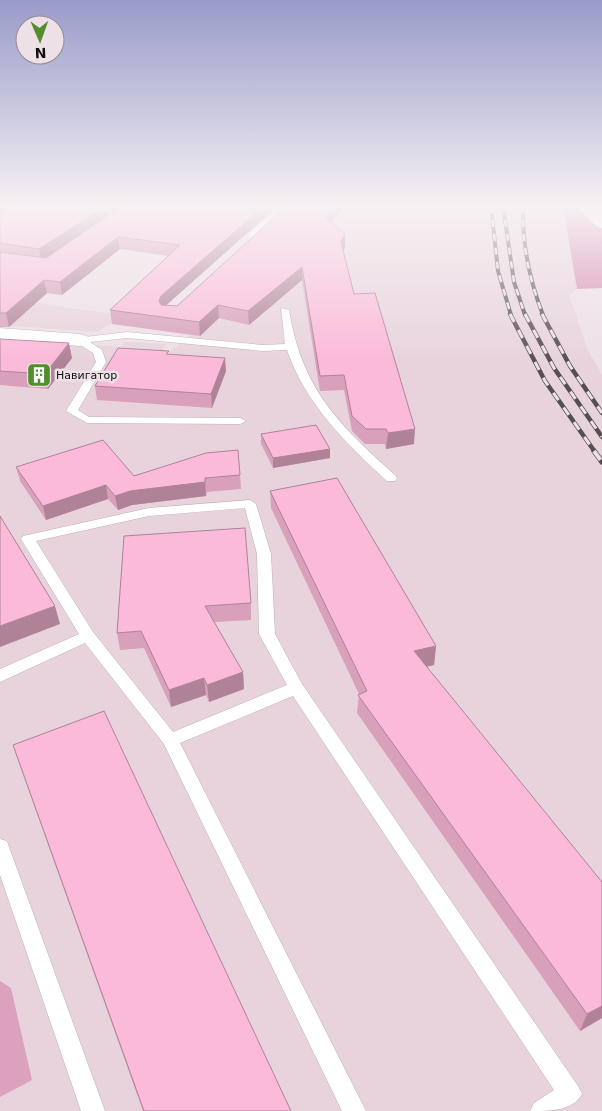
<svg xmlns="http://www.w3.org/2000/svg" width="602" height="1111" font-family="'DejaVu Sans',sans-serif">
  <rect width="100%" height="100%" fill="#ede0e6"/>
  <g fill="#e8d3dc">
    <polygon points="337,206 563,206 577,289 569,295 588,350 602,375 602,1111 0,1111 0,338 121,347 124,342 166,344 156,362 328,229 334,222 321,220"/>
    <polygon points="0,295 49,305 119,315 111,324 97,332 0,325"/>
  </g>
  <polygon fill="#dca1bd" points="0,981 11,988 32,1080 0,1097"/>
  <polygon fill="#d587ae" points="563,206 580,206 602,227 602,288 577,289"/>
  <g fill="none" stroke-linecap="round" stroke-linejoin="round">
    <defs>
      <g id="lane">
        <path d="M281,308L289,310C302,389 338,424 395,475L397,478L395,481H387C345,442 306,405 287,350L263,351L127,338L90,342L102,350L106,362L78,410L89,417L240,418L246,421L240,424L87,423L66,411L96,362L93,353L76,342V338L127,332L263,345L285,344Z"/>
        <path d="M250,500L256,504L271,554L275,634L302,684L578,1086L582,1094C573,1111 550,1111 530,1111L534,1103L554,1090L293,696L180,743L366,1111H342L164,744L85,643L0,682V669L79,634L21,539L23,536L149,508ZM245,508L257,554L259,634L287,685L173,732L93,632L36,541L149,516Z"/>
        <polygon points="0,839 7,841 9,847 105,1111 81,1111 0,875"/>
      </g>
      <g id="street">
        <polygon points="271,206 286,206 291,211 262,238 250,238 248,235 250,232 274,211"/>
        <polygon points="576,206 592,206 602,215 602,228 596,226"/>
        <polygon points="0,328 80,334 87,336 90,340 87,344 80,346 0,340"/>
      </g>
    </defs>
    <use href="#lane" stroke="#bcb0b5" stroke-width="1"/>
    <use href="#street" stroke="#bcb0b5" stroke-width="1"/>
    <use href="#lane" fill="#fff" fill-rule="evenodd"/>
    <use href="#street" fill="#fff" fill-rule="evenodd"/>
    <defs>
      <g id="rail-far2">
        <polyline points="491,206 498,271 511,315"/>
        <polyline points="503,206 514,282 525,315"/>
        <path d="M523,206C522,245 529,279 543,315"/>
      </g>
      <g id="rail-far1">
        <polyline points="510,314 545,381 595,452"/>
        <polyline points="525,314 554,368 602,437"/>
        <polyline points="542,314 570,366 602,413"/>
      </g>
      <polyline id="rail" points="594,451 602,462"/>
    </defs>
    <use href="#rail-far2" stroke="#564f52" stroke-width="4"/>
    <use href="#rail-far1" stroke="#564f52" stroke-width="4.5"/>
    <use href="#rail" stroke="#564f52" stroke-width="5.5"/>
    <use href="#rail-far2" stroke="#ede0e6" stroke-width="2.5" stroke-dasharray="7" stroke-linecap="butt"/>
    <use href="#rail-far1" stroke="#ede0e6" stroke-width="3" stroke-dasharray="9" stroke-linecap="butt"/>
    <use href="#rail" stroke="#ede0e6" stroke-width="4" stroke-dasharray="11" stroke-linecap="butt"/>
  </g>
  <g fill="#d8a0bb">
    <polygon points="0,206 11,206 12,208 17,206 272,206 272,211 166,305 177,306 287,206 345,206 331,223 345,234 345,247 343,250 354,294 414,444 386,449 385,444 365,444 352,431 344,390 320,391 302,280 249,325 219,318 200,336 112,324 110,310 168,256 120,249 62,295 47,293 9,327 0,327"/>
    <polygon points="0,339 72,358 48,389 0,385"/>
    <polygon points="169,354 226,371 212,408 97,400 95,386"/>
    <polygon points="261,434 330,449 330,458 273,468 261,444"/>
    <polygon points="16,467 134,476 240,475 241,489 207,492 206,496 132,505 118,510 108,499 46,520 20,481"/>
    <polygon points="270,491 436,646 434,665 426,667 602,1018 580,1031 357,713 359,694 271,508"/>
    <polygon points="124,536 251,603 251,620 214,622 243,672 244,689 209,702 206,695 171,707 144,648 120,650 117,633"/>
    <polygon points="13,745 291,1111 143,1111 19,763"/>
  </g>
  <g fill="#b08298">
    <polygon points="0,206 11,206 13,212 0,218"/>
    <polygon points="106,206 125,206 42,262 39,249"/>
    <polygon points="264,206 272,206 272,211 162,309 159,301 161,296"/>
    <polygon points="335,206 345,206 325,230 325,218"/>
    <polygon points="345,234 345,247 340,254 341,242"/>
    <polygon points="118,237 120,249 62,295 60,282"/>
    <polygon points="302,267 302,280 249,325 248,311"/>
    <polygon points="44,280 47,293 9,327 6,313"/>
    <polygon points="218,305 219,318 200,336 199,322"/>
    <polygon points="69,343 72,358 48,389 45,374"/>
    <polygon points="225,358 226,371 212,408 211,394"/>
    <polygon points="415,429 414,444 386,449 388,433"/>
    <polygon points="330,449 330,458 273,468 273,458"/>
    <polygon points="205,478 206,496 132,505 118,510 115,496 130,491"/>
    <polygon points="106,485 108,499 46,520 43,506"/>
    <polygon points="55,606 60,624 0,647 0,626"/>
    <polygon points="436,646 434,665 412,670 414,651"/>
    <polygon points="243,672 244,689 209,702 207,685"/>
    <polygon points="204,678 206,695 171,707 169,690"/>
    <polygon points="602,1006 602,1018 580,1031 587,1014"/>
  </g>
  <g fill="#fbbad9" stroke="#b08298">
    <polygon points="17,206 106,206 39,249 0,243 0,213"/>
    <polygon points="122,206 264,206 161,296 159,301 161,305 177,306 287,206 335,206 325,218 345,234 341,242 354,294 375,293 415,429 388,433 386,429 366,429 352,416 344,375 320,376 302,267 248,311 218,305 199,322 110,310 180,245 118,237 60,282 44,280 6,313 0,313 0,252 46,258"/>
    <polygon points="0,339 69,343 45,374 0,371"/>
    <polygon points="118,348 169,351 166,354 225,358 211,394 95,386"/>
    <polygon points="316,425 330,449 273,458 261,434"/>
    <polygon points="103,440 134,476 206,453 238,450 240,475 205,478 205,482 130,491 115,496 106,485 43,506 16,467"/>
    <polygon points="337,478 436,646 414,651 602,882 602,1006 587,1014 358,695 367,691 270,491"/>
    <polygon points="0,516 55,606 0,626"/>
    <polygon points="245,528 251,603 205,606 243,672 207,685 204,678 169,690 141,631 117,633 124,536"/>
    <polygon points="104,711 291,1111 144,1111 13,745"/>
  </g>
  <linearGradient id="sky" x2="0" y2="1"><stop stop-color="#989bc9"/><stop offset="0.57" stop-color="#f7f1f4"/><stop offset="1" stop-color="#f7f1f4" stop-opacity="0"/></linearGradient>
  <rect width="602" height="361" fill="url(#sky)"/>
  <defs>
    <symbol id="building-square" viewBox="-11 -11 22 22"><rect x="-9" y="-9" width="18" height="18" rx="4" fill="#528e2d" stroke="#ede0e6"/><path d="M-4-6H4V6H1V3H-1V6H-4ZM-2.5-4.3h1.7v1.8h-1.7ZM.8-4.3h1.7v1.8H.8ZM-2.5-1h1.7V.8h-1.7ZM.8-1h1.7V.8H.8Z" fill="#fff"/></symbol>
  </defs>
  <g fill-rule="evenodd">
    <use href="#building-square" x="25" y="361" width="28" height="28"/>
  </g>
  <g text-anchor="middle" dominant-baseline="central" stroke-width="5" stroke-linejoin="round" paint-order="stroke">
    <g font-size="11" fill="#130f10" stroke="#ede0e6" text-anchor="start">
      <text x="56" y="375">Навигатор</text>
    </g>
  </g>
  <g transform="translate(40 40) rotate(178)"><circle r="24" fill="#ede0e6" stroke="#968c90"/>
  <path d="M0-4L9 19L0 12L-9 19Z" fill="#528e2d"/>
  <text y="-8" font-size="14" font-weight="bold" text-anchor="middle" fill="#130f10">N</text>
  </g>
</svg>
